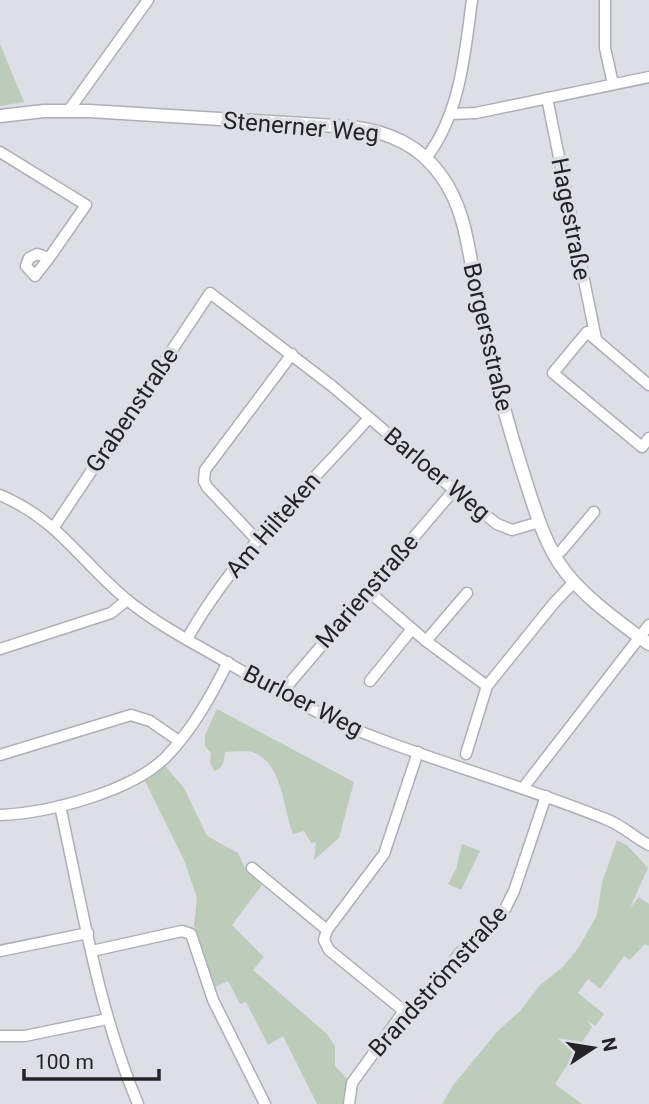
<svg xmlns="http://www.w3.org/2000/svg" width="649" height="1104" font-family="Roboto,sans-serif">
  <rect width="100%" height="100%" fill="#dddee6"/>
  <g fill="#bdccba">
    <polygon points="0,44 24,102 0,106"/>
    <path d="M217,709L354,782L339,838L314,860L316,842L311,843L304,831L293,834C283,809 283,762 252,752C244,750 233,752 225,752C224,761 224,768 214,771L210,762L211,753L205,746V735Z"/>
    <polygon points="165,766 184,788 207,836 238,853 244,866 262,885 232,925 264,957 253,970 327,1034 335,1046 335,1066 350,1082 345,1104 317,1104 283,1036 268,1045 246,1002 240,1004 228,981 213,988 194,925 197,898 184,860 145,781"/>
    <polygon points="617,840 628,846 648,868 630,908 639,897 649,904 649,946 645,944 630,960 624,956 600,989 588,979 578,993 604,1014 595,1026 587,1020 592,1027 555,1084 582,1104 442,1104 454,1084 497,1032 521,1010 540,985 564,966 579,947 597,915 602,882"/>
    <polygon points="462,844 480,851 461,890 448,884 456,869"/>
  </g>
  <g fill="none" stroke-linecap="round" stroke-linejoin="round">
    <defs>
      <g id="minor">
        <polyline points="605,0 605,48 613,84"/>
        <polyline points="547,98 596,339"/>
        <polyline points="69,110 148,0"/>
        <polyline points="450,114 476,113 649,77"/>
        <polyline points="0,152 86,205 49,258 37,254 29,258 26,266 35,276 49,258"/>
        <path d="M426,158C460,115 465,53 472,0"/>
        <polyline points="649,385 587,332 553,373 642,447 649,438"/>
        <path d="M0,495C59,520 80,561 126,599C150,619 180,636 207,651C263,683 321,718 382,740C457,768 534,790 608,820C623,826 635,838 649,845"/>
        <polyline points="54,527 210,293 332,386 454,490 497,524 512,530 540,522"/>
        <polyline points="257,540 207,487 204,481 205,470 292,354"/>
        <polyline points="555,556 562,550 594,512"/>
        <polyline points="367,590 426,641 487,686"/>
        <path d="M187,639C234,555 306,489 369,418"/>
        <polyline points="426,641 467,593"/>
        <polyline points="0,649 111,613 127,600"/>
        <polyline points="370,681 412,629"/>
        <polyline points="282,692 454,490"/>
        <polyline points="466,754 487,686 554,603 573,583"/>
        <polyline points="0,755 131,715 150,721 179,741"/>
        <polyline points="523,788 649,625"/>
        <path d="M60,806C82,906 98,1009 138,1104"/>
        <path d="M0,815C48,813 131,792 166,757C193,729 211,696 228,662"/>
        <polyline points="252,868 327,930 324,940 329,950 404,1011"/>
        <polyline points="327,930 384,854 418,752"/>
        <polyline points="0,951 88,933"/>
        <polyline points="92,951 182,931 191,934 213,1000 265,1104"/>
        <polyline points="0,1036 25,1036 107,1019"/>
        <polyline points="349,1104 352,1083 404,1011 413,1010 419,1005 459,954 505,909 514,891 546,796"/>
      </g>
      <path id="tertiary" d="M0,116L44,111H89L352,127C389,132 420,145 442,177C467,212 469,257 478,299C490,360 506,420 525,479C534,507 543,538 559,563C579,594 619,622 649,644"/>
    </defs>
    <use href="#minor" stroke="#adafb6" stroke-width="13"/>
    <use href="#tertiary" stroke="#adafb6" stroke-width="15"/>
    <use href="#minor" stroke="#fff" stroke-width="10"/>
    <use href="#tertiary" stroke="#fff" stroke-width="12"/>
  </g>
  <g text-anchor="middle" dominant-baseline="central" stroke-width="7" stroke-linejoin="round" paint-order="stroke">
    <g font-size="24" fill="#242427" stroke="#dddee6">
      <text transform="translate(301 127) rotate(5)">Stenerner Weg</text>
      <text transform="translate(571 219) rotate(79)">Hagestraße</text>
      <text transform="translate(488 337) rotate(77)">Borgersstraße</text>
      <text transform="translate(132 410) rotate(-56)">Grabenstraße</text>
      <text transform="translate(437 474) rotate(40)">Barloer Weg</text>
      <text transform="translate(273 525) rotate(-49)">Am Hilteken</text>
      <text transform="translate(367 591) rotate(-49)">Marienstraße</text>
      <text transform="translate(303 701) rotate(27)">Burloer Weg</text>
      <text transform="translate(438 981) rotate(-48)">Brandströmstraße</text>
    </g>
  </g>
  <g transform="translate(593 1048) rotate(78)" stroke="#dddee6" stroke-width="5" paint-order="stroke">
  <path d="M0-5L12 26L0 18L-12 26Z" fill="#242427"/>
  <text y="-10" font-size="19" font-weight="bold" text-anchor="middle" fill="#242427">N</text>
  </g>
  <path d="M24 1069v10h135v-10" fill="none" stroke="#242427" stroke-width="3.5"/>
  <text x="35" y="1069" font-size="21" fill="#242427" stroke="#dddee6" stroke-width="5" paint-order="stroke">100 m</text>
</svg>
